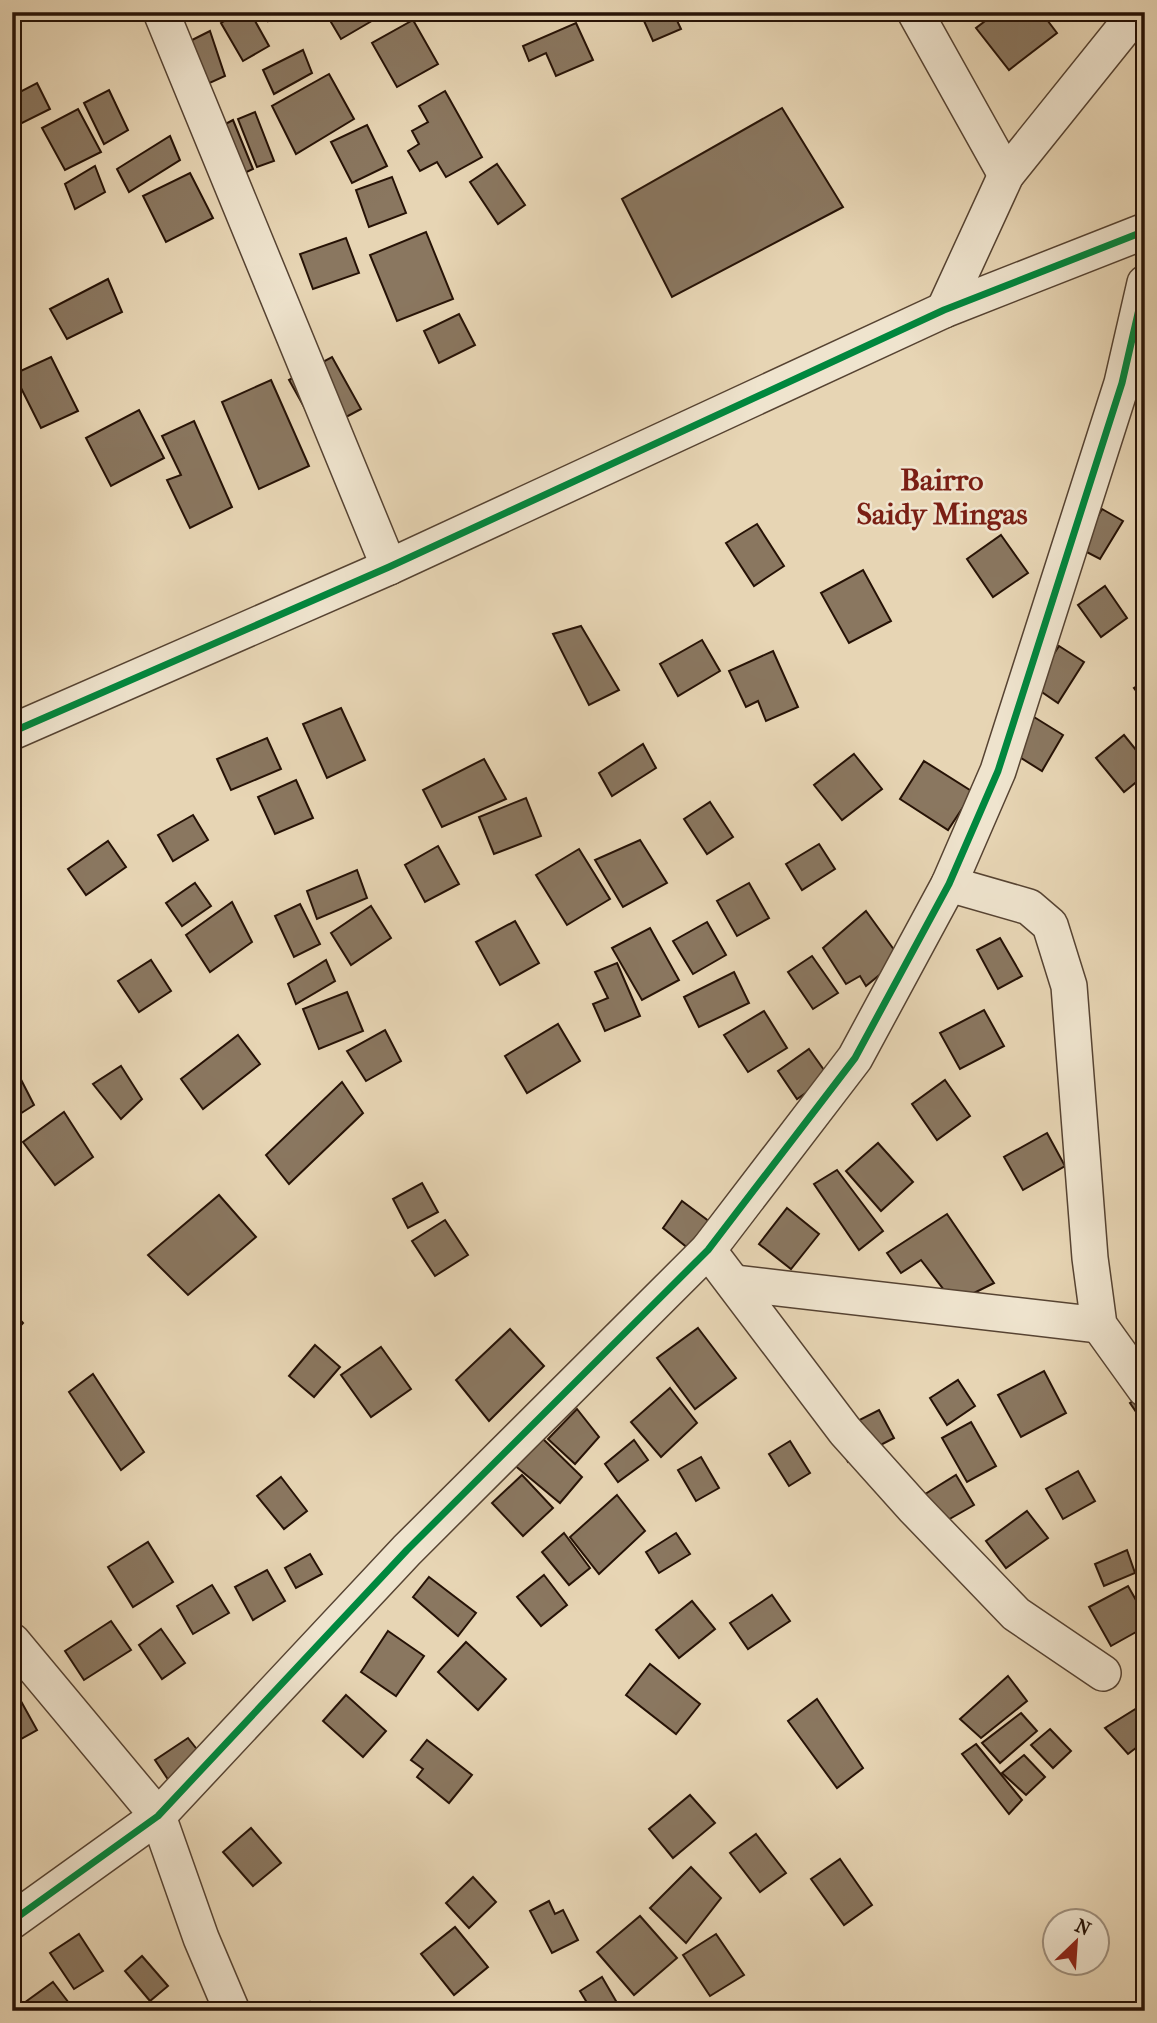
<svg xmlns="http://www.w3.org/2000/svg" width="1157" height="2023" font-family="'IM FELL French Canon',serif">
	<rect width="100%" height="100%" fill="#e7d5b4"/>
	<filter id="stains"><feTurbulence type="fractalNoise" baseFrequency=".00286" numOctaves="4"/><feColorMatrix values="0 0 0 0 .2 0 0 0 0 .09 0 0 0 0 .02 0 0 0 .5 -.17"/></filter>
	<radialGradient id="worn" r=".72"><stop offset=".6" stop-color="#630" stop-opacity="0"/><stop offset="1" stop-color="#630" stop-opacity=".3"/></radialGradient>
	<!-- building -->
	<g fill="#8a7760" stroke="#261206" stroke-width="2">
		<polygon points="240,12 250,12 269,46 243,61 221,23"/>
		<polygon points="262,12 281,12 268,21"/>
		<polygon points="325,12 380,12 382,15 341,39"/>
		<polygon points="640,12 673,12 681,29 653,41"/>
		<polygon points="997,12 1041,12 1057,33 1009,70 976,28"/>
		<polygon points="413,20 438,64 397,87 372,43"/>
		<polygon points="576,23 593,60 556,76 546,53 529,61 523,46"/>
		<polygon points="210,31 225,76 203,86 186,43"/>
		<polygon points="303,50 312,73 274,94 263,70"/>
		<polygon points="329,74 354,119 296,154 272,106"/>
		<polygon points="37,83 50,109 12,128 12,96"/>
		<polygon points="109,90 128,130 104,144 84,103"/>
		<polygon points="445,91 482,157 446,177 437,162 420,171 408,151 419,144 412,131 428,122 419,106"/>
		<polygon points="782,108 843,207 672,297 622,199"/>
		<polygon points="78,109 101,152 65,170 42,128"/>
		<polygon points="255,112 274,161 257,167 238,119"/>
		<polygon points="233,120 253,169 234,178 216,129"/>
		<polygon points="367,125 387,166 352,183 331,142"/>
		<polygon points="170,136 180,160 129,192 117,169"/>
		<polygon points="497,164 525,205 498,224 470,182"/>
		<polygon points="95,166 105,192 75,209 65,184"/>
		<polygon points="190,173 213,218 166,242 143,196"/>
		<polygon points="392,177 406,213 369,227 356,190"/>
		<polygon points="426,232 453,299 397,321 370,255"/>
		<polygon points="346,238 359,273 313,289 300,254"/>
		<polygon points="108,279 122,312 67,339 50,309"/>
		<polygon points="459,314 475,345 439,363 424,331"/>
		<polygon points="51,357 78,411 41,428 14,374"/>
		<polygon points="332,357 361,409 318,432 289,380"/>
		<polygon points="271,380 309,466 259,489 222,402"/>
		<polygon points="12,402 20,419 12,423"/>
		<polygon points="139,410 164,458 111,486 86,438"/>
		<polygon points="194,421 232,507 190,528 167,480 181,475 162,436"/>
		<polygon points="1102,509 1123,521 1100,559 1079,548"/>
		<polygon points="757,524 784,566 754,586 726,543"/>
		<polygon points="1001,535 1028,573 993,597 967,559"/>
		<polygon points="863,570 891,621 849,643 821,593"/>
		<polygon points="1105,586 1127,618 1101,637 1078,605"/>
		<polygon points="581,626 619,690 589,705 553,634"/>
		<polygon points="702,640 720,671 678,696 660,664"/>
		<polygon points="1059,646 1084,662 1058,703 1033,686"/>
		<polygon points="773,651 798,707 766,721 758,701 746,707 729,671"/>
		<polygon points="1145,681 1145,703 1134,688"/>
		<polygon points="341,708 365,760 327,778 303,724"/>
		<polygon points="1034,717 1063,735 1042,771 1013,753"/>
		<polygon points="1124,735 1145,761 1145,775 1124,792 1096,758"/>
		<polygon points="267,738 281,769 231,790 217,759"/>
		<polygon points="643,744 656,768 612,796 599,773"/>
		<polygon points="854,754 882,789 842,820 814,785"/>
		<polygon points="484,759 506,799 442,827 423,790"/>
		<polygon points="924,761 973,792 948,830 900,799"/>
		<polygon points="296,780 313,818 275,834 258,797"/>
		<polygon points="526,798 541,836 494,854 479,817"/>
		<polygon points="710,802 733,837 707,854 684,819"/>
		<polygon points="193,815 208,840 173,861 158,835"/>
		<polygon points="640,840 667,883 623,907 595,860"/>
		<polygon points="108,841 126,867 86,895 68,869"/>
		<polygon points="819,844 835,869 802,890 786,864"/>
		<polygon points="438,846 459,884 425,902 405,865"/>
		<polygon points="579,849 610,899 567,925 536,875"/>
		<polygon points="357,870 367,898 317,919 307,891"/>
		<polygon points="195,883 211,906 182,926 166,903"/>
		<polygon points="749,883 769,918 737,936 717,901"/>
		<polygon points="232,902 252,942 210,972 186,935"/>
		<polygon points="300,904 320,944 294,957 275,916"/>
		<polygon points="371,906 391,938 351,965 331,933"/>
		<polygon points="866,911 900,958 866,986 860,976 846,984 823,948"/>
		<polygon points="515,921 539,963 500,985 476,942"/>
		<polygon points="707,922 726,955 693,974 673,941"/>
		<polygon points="650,928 679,980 642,1000 612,948"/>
		<polygon points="1000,938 1022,976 998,989 977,950"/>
		<polygon points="812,956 838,993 813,1009 788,972"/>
		<polygon points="151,960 171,991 139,1012 118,981"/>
		<polygon points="326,960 335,981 296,1004 288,984"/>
		<polygon points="617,963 640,1016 605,1031 593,1004 608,998 595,972"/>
		<polygon points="734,972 749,1003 699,1027 684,997"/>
		<polygon points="347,992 363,1031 319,1049 303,1009"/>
		<polygon points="984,1010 1004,1046 960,1069 940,1033"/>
		<polygon points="764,1011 787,1048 748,1072 724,1035"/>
		<polygon points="558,1024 580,1061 527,1093 505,1056"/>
		<polygon points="385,1030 401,1061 366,1081 347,1051"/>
		<polygon points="238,1035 260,1064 203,1109 181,1079"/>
		<polygon points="809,1049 829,1077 797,1099 778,1071"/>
		<polygon points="12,1062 34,1105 12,1119"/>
		<polygon points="121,1066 142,1099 121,1119 93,1084"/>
		<polygon points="945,1080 970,1116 937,1140 912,1104"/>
		<polygon points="342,1082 363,1113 289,1184 266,1155"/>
		<polygon points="64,1112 93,1157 55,1185 23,1142"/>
		<polygon points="1047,1133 1065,1166 1023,1190 1004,1157"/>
		<polygon points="878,1143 913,1182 881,1211 846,1171"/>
		<polygon points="837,1170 883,1231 859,1250 814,1184"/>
		<polygon points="422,1183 438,1212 408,1228 393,1199"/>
		<polygon points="219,1195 256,1237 188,1295 148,1255"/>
		<polygon points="682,1201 714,1225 694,1253 663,1228"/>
		<polygon points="787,1208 819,1234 791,1269 759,1244"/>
		<polygon points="947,1214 994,1283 954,1303 921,1260 901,1273 887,1253"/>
		<polygon points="445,1220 468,1255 435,1276 412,1241"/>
		<polygon points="12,1311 23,1323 12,1335"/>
		<polygon points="698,1328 736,1378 695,1409 657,1358"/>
		<polygon points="510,1329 544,1366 489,1421 456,1380"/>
		<polygon points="315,1345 340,1367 314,1397 289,1376"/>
		<polygon points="381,1347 411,1389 371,1417 341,1375"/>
		<polygon points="1044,1371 1066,1413 1021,1437 998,1395"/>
		<polygon points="93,1374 144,1452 121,1470 69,1392"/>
		<polygon points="958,1380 975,1406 947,1425 930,1398"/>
		<polygon points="670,1388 697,1423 661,1457 631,1422"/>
		<polygon points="1145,1393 1145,1425 1130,1403"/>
		<polygon points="577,1409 599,1437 575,1464 548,1439"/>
		<polygon points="879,1410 894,1438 848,1462 832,1434"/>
		<polygon points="971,1422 996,1466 967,1482 942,1438"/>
		<polygon points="540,1436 582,1477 560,1503 513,1464"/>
		<polygon points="634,1440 648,1460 618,1482 605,1464"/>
		<polygon points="790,1441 810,1473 789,1486 769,1454"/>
		<polygon points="701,1457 719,1488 696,1501 678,1470"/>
		<polygon points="1078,1471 1095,1501 1063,1519 1046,1489"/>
		<polygon points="522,1475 553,1508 523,1536 492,1503"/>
		<polygon points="956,1475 974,1505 939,1525 922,1496"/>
		<polygon points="281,1477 307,1511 284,1529 257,1496"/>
		<polygon points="617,1495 645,1531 599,1574 570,1537"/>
		<polygon points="1027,1511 1048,1538 1006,1568 986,1541"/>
		<polygon points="564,1533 590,1568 569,1585 542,1552"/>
		<polygon points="676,1533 690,1554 659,1573 646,1552"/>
		<polygon points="148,1542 173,1582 133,1607 108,1567"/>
		<polygon points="1127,1550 1135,1573 1104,1586 1095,1564"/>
		<polygon points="310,1554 322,1574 296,1588 285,1568"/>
		<polygon points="267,1570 285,1601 253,1620 235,1587"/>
		<polygon points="544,1575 567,1605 541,1626 517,1597"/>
		<polygon points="429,1577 476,1613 458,1636 413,1597"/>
		<polygon points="212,1585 229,1613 193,1634 177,1606"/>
		<polygon points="1128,1586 1145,1616 1145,1627 1111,1646 1089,1607"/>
		<polygon points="772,1595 790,1621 748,1649 730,1623"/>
		<polygon points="692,1601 715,1629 679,1658 656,1630"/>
		<polygon points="111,1621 131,1650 84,1680 65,1651"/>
		<polygon points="161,1629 185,1663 162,1679 139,1645"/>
		<polygon points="388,1631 424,1656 396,1696 361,1672"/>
		<polygon points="466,1642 506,1679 478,1710 438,1672"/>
		<polygon points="650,1664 700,1704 676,1734 626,1695"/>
		<polygon points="1008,1676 1027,1701 981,1738 960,1719"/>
		<polygon points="12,1685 37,1730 12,1744"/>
		<polygon points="346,1695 386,1731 363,1757 323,1721"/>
		<polygon points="817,1699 863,1768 837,1788 788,1721"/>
		<polygon points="1145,1703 1145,1741 1128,1754 1105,1728"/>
		<polygon points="1021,1713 1037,1731 1000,1763 982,1743"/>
		<polygon points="1050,1729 1071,1751 1053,1768 1031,1745"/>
		<polygon points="188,1738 218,1776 183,1802 155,1760"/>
		<polygon points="427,1740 472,1775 449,1803 417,1777 423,1769 411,1760"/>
		<polygon points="976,1744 1022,1800 1009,1814 962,1754"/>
		<polygon points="1024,1755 1045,1777 1026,1795 1002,1773"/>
		<polygon points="690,1795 715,1823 673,1858 649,1829"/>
		<polygon points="251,1828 281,1863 253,1886 223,1852"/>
		<polygon points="756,1834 786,1873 760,1892 730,1853"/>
		<polygon points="840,1859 872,1905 844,1925 811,1879"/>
		<polygon points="691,1867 721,1898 686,1943 650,1908"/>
		<polygon points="473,1877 496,1902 469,1928 446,1903"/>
		<polygon points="549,1901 555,1914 563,1910 578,1940 552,1953 530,1911"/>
		<polygon points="640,1916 677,1958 634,1995 597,1952"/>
		<polygon points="455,1927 488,1967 454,1995 421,1954"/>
		<polygon points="79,1934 103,1971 74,1989 50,1953"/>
		<polygon points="716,1934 744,1975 710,1996 683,1955"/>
		<polygon points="142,1956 168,1986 150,2001 125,1971"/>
		<polygon points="602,1977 620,2008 615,2011 592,2011 580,1991"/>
		<polygon points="53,1982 75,2011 20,2011 17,2008"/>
		<polygon points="310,2002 318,2011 302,2011"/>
		<polygon points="113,2003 119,2011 103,2011"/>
	</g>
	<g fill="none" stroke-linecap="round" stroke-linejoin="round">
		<!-- minor casing -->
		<g stroke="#564332" stroke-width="38">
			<g id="minor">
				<polyline points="161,12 389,567"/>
				<polyline points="915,12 1006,175"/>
				<polyline points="944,310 1006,175 1137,12"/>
				<polyline points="12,732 389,567 944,310 1145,231"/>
				<polyline points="949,884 1029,907 1050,925 1069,986 1090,1258 1099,1325 1145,1389"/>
				<polyline points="708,1250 845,1431 914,1508 1016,1614 1103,1673"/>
				<polyline points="734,1283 1099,1325"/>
				<polyline points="12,1641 158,1816 201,1938 232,2011"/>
				<polyline points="12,1921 158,1816 407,1550 708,1250 855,1058 949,884 998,771 1122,383 1145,283"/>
			</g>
		</g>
		<!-- minor -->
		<use href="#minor" stroke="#efe4ce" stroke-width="35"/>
		<!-- cycleway casing -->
		<g stroke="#efe4ce" stroke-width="11">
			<g id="cycleway">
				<polyline points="12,732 389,567 944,310 1145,231"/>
				<polyline points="12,1921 158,1816 407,1550 708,1250 855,1058 949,884 998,771 1122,383 1145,283"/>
			</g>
		</g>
		<!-- cycleway -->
		<use href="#cycleway" stroke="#00873e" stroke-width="7"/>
	</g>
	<g text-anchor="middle" stroke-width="5" stroke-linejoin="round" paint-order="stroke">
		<!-- district labels -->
		<g font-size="30" font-weight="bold" fill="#7a1f14" stroke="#efe4ce">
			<text x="942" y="490">Bairro<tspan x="942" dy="34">Saidy Mingas</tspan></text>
		</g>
	</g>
	<!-- margin -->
	<rect width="1157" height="2023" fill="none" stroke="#e7d5b4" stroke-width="42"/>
	<rect x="14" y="14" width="1129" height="1995" fill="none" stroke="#261206" stroke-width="3.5"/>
	<rect x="21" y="21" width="1115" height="1981" fill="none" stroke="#261206" stroke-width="2"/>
	<!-- north arrow -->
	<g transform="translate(1076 1942) rotate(25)"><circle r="33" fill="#efe4ce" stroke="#9f907e" stroke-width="2"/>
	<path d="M0-5L12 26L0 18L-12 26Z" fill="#8f2418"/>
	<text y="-10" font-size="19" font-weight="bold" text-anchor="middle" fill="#261206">N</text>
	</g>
	<rect width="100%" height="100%" filter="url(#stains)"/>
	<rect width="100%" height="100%" fill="url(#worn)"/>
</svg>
